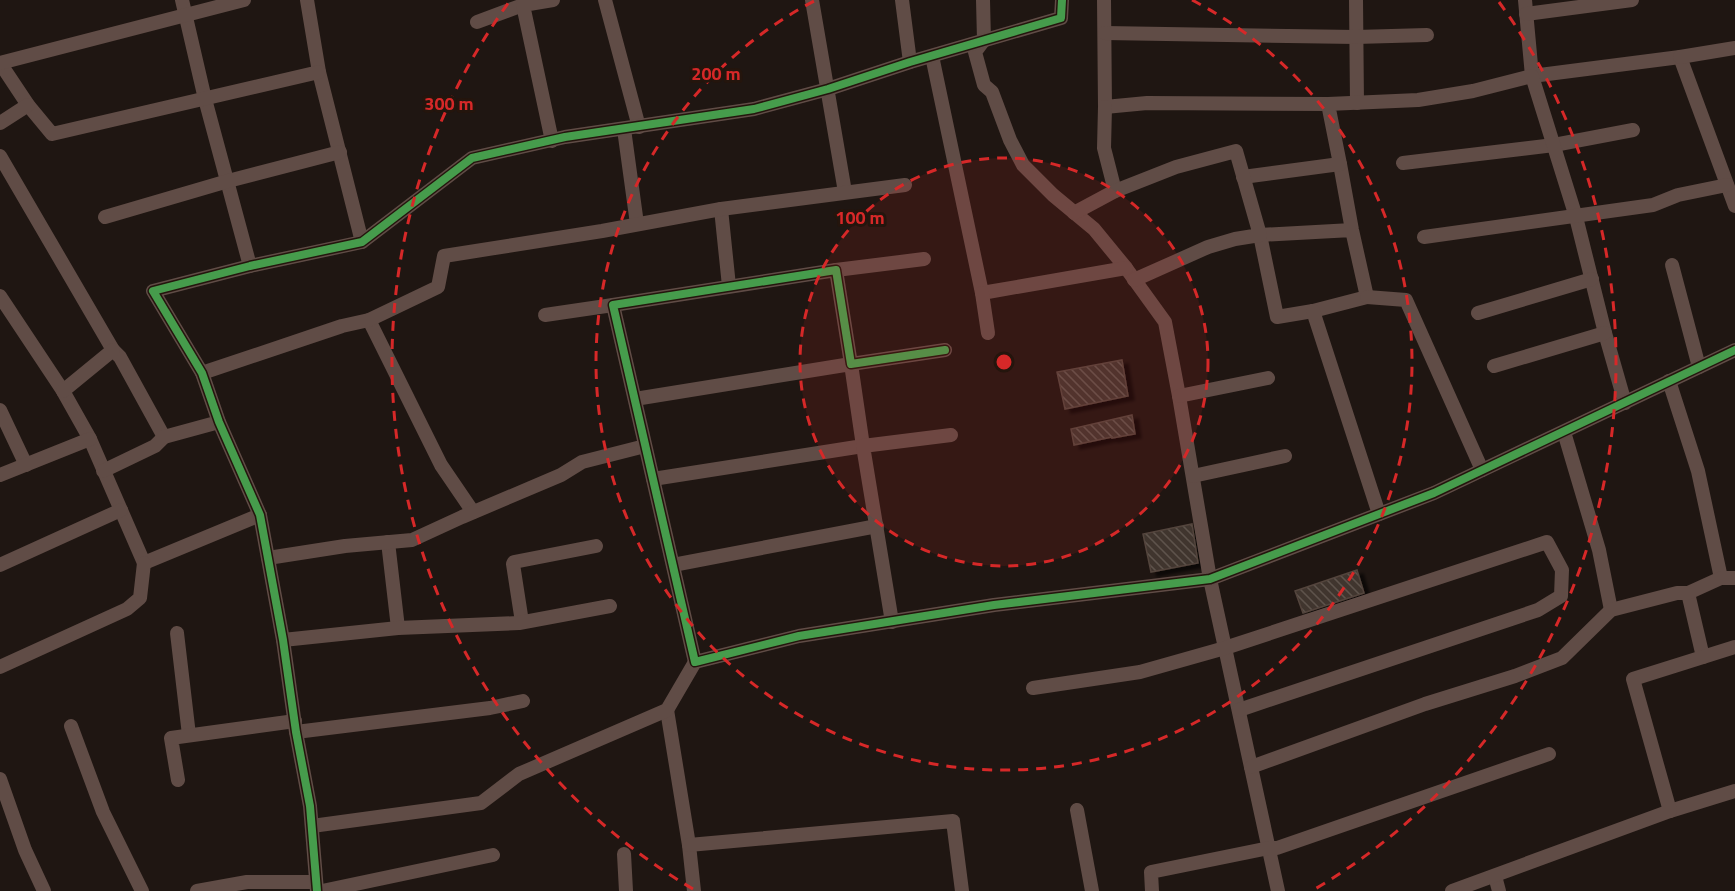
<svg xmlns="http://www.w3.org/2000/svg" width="1735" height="891" font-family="'Titillium Web',sans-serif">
	<defs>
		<pattern id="building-back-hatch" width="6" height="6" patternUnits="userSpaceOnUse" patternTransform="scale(1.5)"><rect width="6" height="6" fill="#41362f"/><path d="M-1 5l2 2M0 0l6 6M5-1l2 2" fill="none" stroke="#5e534c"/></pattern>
		<filter id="shadow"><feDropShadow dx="6" dy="4" stdDeviation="1.5" flood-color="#0009"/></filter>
	</defs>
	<rect width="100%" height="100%" fill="#1f1612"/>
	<!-- building -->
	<g fill="url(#building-back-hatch)" stroke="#53443c" stroke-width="1.5" filter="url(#shadow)">
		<polygon points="1122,360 1128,396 1065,409 1057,372"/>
		<polygon points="1132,415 1135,434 1112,438 1112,437 1074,445 1071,429"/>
		<polygon points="1192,524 1198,563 1151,572 1143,534"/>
		<polygon points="1357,570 1364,593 1303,613 1295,591"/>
	</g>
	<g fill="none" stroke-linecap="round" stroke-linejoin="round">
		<!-- minor -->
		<g stroke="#604c46" stroke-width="14">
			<polyline points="182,0 205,99 250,266"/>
			<polyline points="307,0 319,72 362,242"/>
			<polyline points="605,0 639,127"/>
			<polyline points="812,0 845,192"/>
			<polyline points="902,0 910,62"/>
			<polyline points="983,0 984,40 975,52 984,85 992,92 1010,140 1023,165 1053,195 1094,229 1126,268 1165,322 1179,396 1210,579 1278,891"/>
			<polyline points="1104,0 1105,107 1147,103 1328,104"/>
			<polyline points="1356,0 1357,103"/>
			<polyline points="1525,0 1532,76 1680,57 1735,206"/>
			<polyline points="1526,14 1632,0"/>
			<polyline points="477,22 523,5"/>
			<polyline points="1105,33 1356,37 1427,35"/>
			<polyline points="932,56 982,293 1126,268"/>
			<polyline points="1680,57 1735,48"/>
			<polyline points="0,63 28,105 52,134 319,72"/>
			<polyline points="0,63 244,0"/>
			<polyline points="1105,107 1104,148 1115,191"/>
			<polyline points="0,123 28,105"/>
			<polyline points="624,129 637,224"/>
			<polyline points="552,141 523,5 553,0"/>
			<polyline points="0,156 113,350 120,357 164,437"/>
			<polyline points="1403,163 1554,145 1633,130"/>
			<polyline points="1340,164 1352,230 1367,297 1313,311 1277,317 1260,235 1352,230"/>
			<polyline points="1243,177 1340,164 1328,104 1418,100 1473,91 1532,76 1576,217 1605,333 1625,403"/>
			<polyline points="721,209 729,286"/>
			<polyline points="1074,213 1115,191 1176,167 1236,151 1260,235 1235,239 1208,247 1134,280"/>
			<polyline points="105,217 228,181 340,152"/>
			<polyline points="1424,237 1653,205 1678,195 1727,185"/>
			<polyline points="1672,265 1699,367"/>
			<polyline points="836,270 924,259"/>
			<polyline points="982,293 988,333"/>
			<polyline points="0,296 63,391 90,439 144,563 260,515"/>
			<polyline points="1367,297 1406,300 1482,470"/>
			<polyline points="1313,311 1379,514"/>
			<polyline points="1478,313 1592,279"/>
			<polyline points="545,315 613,305"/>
			<polyline points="369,320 441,465 473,512"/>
			<polyline points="945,350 851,364 836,270 613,305 695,662 799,636 994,605 1210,579 1434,493 1735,350"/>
			<polyline points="1494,366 1605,333"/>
			<polyline points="202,373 342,326 369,320 438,287 444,256 602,231 721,209 905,185"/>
			<polyline points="1669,381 1698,471 1721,578"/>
			<polyline points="63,391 113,350"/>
			<polyline points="1179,396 1268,378"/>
			<polyline points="635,399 851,364 863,446 653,479"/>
			<polyline points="0,410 26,465"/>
			<polyline points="1564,432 1599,550 1611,610"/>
			<polyline points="103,471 155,446 164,437 219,422"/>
			<polyline points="0,475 90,439"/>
			<polyline points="1193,476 1285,456"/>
			<polyline points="388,542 398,628"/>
			<polyline points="268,558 345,546 412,540 462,517 561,475 582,462 645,446"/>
			<polyline points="0,565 121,510"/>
			<polyline points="673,565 877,526"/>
			<polyline points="1688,593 1703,657"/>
			<polyline points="522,622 513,564 514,562 596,546"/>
			<polyline points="892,622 863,446 951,435"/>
			<polyline points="177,633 189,735"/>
			<polyline points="283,640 398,628 519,623 610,606"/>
			<polyline points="0,667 127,609 140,598 144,563"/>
			<polyline points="1033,688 1140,672 1225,648 1547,542 1562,570 1561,596 1538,610 1239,710"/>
			<polyline points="667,710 689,845 694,891"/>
			<polyline points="71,726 103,812 142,891"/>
			<polyline points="296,732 490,708 523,701"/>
			<polyline points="1251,767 1425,704 1515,676 1562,658 1611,610 1677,593 1688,593 1721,578 1735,578"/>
			<polyline points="0,779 25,850 44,891"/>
			<polyline points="178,780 171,738 295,721"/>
			<polyline points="1077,810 1092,891"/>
			<polyline points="1670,811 1735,791"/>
			<polyline points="312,826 481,803 519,774 667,710 695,662"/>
			<polyline points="689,845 953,821 962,891"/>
			<polyline points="624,854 626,891"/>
			<polyline points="1495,876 1499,891"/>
			<polyline points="197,891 247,882 316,882"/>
			<polyline points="317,891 310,806 296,732 283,640 260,515 219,422 202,373 153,291 250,266 362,242 472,158 565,137 754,109 828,89 910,62 1061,18 1062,0"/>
			<polyline points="322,891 493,855"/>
			<polyline points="1152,891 1151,872 1269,848 1277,848 1549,754"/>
			<polyline points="1452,891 1670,811 1633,679 1735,647"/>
		</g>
		<!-- cycleway casing -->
		<g stroke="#24150d" stroke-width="11">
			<g id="cycleway">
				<polyline points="945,350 851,364 836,270 613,305 695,662 799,636 994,605 1210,579 1434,493 1735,350"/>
				<polyline points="317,891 310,806 296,732 283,640 260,515 219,422 202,373 153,291 250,266 362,242 472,158 565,137 754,109 828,89 910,62 1061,18 1062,0"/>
			</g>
		</g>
		<!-- cycleway -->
		<use href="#cycleway" stroke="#469c4c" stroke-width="8"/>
	</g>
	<!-- distance rings -->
	<circle cx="1004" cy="362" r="204" fill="#d62828" fill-opacity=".12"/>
	<g fill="none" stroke="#d62828" stroke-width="3" stroke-dasharray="10 8">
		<circle cx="1004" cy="362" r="204"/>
		<path d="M1192 0A408 408 0 1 1 816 0"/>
		<path d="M693 889A612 612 0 0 1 509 2M1499 2A612 612 0 0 1 1315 889"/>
	</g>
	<circle cx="1004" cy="362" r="9" fill="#d62828" stroke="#24150d" stroke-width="3"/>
	<g font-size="18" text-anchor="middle" font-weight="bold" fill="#d62828" stroke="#24150d" stroke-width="6" stroke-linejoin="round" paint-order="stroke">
		<text x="716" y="80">200 m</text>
		<text x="449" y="110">300 m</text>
		<text x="860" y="224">100 m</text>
	</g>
</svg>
